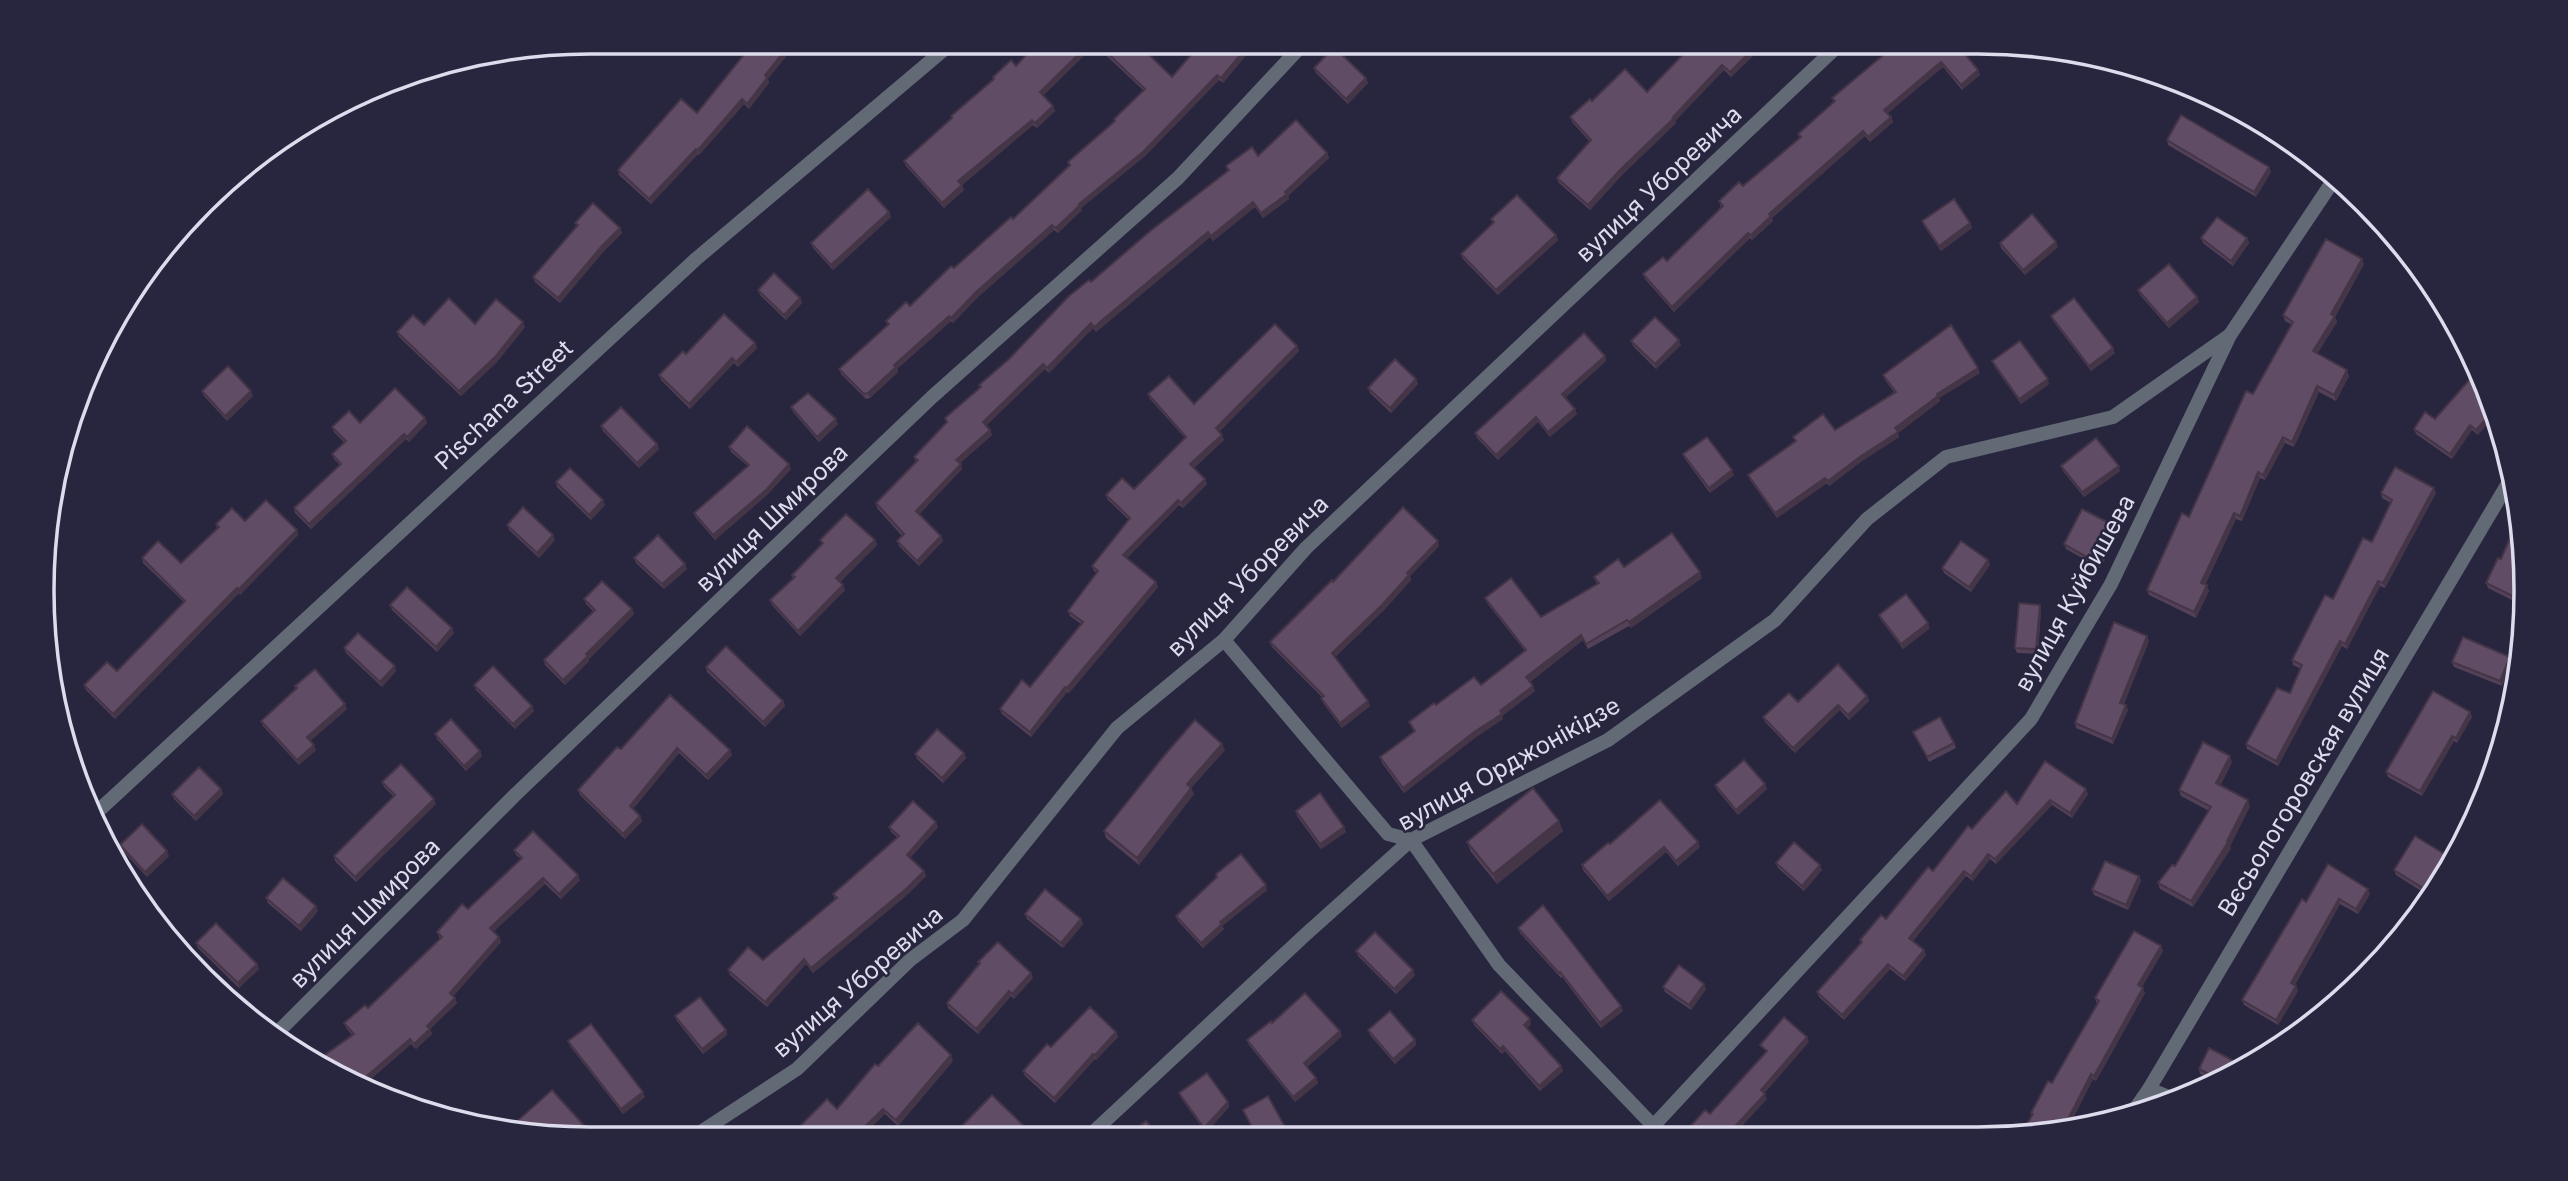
<svg xmlns="http://www.w3.org/2000/svg" width="2568" height="1181" font-family="Inter,sans-serif">
	<rect width="100%" height="100%" fill="#28253f"/>
	<g fill="none" stroke-linecap="round" stroke-linejoin="round">
		<!-- minor -->
		<g stroke="#626a76" stroke-width="14">
			<polyline points="1224,640 1388,834 1411,840 1499,965 1663,1136"/>
			<polyline points="96,813 696,259 953,42"/>
			<polyline points="277,1033 516,794 932,397 1178,178 1305,42"/>
			<polyline points="2149,1089 2513,475"/>
			<polyline points="1644,1136 2031,719 2111,584 2230,335 2335,178"/>
			<polyline points="1088,1137 1305,935 1411,840 1608,740 1775,620 1867,519 1946,457 2113,417 2230,335"/>
			<polyline points="690,1139 797,1069 910,960 963,920 1117,728 1224,640 1306,548 1842,42"/>
		</g>
		<!-- tertiary -->
		<polyline stroke="#626a76" stroke-width="14" points="2133,1112 2149,1089 2176,1100"/>
	</g>
	<!-- wall -->
	<g fill="#534158">
		<polygon points="1038,42 1136,42 1172,77 1257,42 1223,83 1219,80 1145,156 1081,208 1082,210 1058,233 1054,230 978,297 953,323 951,321 897,369 898,372 870,398 866,399 841,374 839,369 888,325 886,321 910,306 1013,219 1069,166 1068,162 1115,122 1114,119 1144,91 1095,45 1043,95 1053,106 1055,111 1037,128 1033,125 962,185 964,190 944,208 906,166 904,161 952,119 951,116 994,80 993,77 1016,66"/>
		<polygon points="1968,42 1961,48 1978,70 1980,75 1962,90 1943,67 1887,113 1891,117 1893,122 1870,142 1865,136 1772,218 1773,221 1752,240 1750,238 1674,312 1645,279 1643,274 1667,261 1721,207 1719,201 1743,186 1800,138 1798,134 1834,102 1832,98"/>
		<polygon points="1754,55 1731,77 1724,70 1675,121 1676,123 1622,175 1590,210 1559,183 1557,178 1590,142 1572,122 1570,117 1592,101 1647,92"/>
		<polygon points="1314,68 1366,78 1368,83 1348,104 1316,73"/>
		<polygon points="414,71 419,75 403,91 393,81"/>
		<polygon points="768,79 769,83 749,109 744,104 699,155 698,154 651,204 619,175 618,170 697,113"/>
		<polygon points="2167,140 2269,167 2271,172 2256,197 2168,145"/>
		<polygon points="1327,153 1329,158 1288,196 1289,199 1263,218 1255,207 1213,241 1210,237 1096,332 1093,328 1049,373 1045,369 986,425 990,430 992,435 960,463 962,469 919,514 941,536 943,541 919,566 899,546 897,541 902,536 877,508 876,503 916,462 914,457 946,423 945,418 980,388 979,385 1009,359 1091,282 1227,171 1226,166 1258,156"/>
		<polygon points="2365,202 2390,232 2355,210 2353,205"/>
		<polygon points="889,212 891,217 833,270 813,248 811,243"/>
		<polygon points="1491,219 1556,235 1558,240 1498,295 1463,259 1461,254 1493,223"/>
		<polygon points="1922,221 1970,223 1972,228 1941,251 1924,226"/>
		<polygon points="575,223 620,228 622,233 603,252 560,303 535,282 533,277 577,227"/>
		<polygon points="2201,238 2247,238 2249,243 2233,266 2203,243"/>
		<polygon points="2000,243 2058,247 2025,275 2001,248"/>
		<polygon points="2364,264 2335,317 2337,322 2317,354 2349,376 2336,401 2319,392 2294,447 2285,443 2265,480 2260,478 2242,521 2236,519 2205,585 2209,591 2196,618 2149,595 2147,590 2189,517 2253,394 2292,325 2285,321 2283,315"/>
		<polygon points="758,290 800,298 802,303 786,320 760,295"/>
		<polygon points="2138,290 2197,297 2199,302 2169,328 2140,295"/>
		<polygon points="2051,316 2115,353 2091,371 2053,321"/>
		<polygon points="475,324 525,327 497,362 461,396 399,337 397,332 424,325"/>
		<polygon points="1631,341 1681,345 1656,369 1633,346"/>
		<polygon points="755,343 757,348 738,367 734,363 690,409 661,380 659,375 686,354"/>
		<polygon points="1297,346 1299,351 1219,432 1224,440 1194,468 1207,484 1183,508 1179,505 1127,558 1156,582 1158,587 1069,693 1067,692 1031,737 1002,714 1000,709 1030,687 1081,624 1070,616 1068,611 1097,573 1094,571 1092,566 1129,520 1108,500 1106,495 1134,489 1185,438 1150,399 1148,394 1194,404"/>
		<polygon points="1605,356 1606,361 1565,398 1577,414 1550,437 1538,422 1498,460 1477,438 1475,433"/>
		<polygon points="1992,361 2049,384 2021,404 1994,366"/>
		<polygon points="2478,370 2478,435 2472,430 2452,459 2416,434 2414,429 2435,419"/>
		<polygon points="1980,373 1939,398 1940,401 1898,433 1899,437 1862,461 1829,486 1827,483 1777,518 1750,480 1748,475 1795,441 1793,437 1835,430 1894,392 1885,380 1883,375"/>
		<polygon points="1416,379 1418,384 1391,413 1370,393 1368,388"/>
		<polygon points="202,391 253,396 227,421 204,396"/>
		<polygon points="791,407 838,424 819,442 793,412"/>
		<polygon points="360,423 427,423 409,442 406,439 311,529 295,513 294,508 340,465 334,459 332,454 344,442 334,432 332,427"/>
		<polygon points="601,426 657,444 659,449 639,468 603,431"/>
		<polygon points="729,447 791,469 767,495 715,540 696,518 694,513 748,466 731,452"/>
		<polygon points="1683,454 1734,475 1710,493 1685,459"/>
		<polygon points="2061,466 2120,471 2084,497 2063,471"/>
		<polygon points="556,482 605,505 591,520 557,487"/>
		<polygon points="2381,493 2436,493 2385,588 2380,586 2347,649 2342,646 2278,766 2247,749 2246,744 2290,693 2301,669 2293,665 2292,660 2372,542 2391,503 2382,498"/>
		<polygon points="245,521 297,530 298,535 240,595 239,593 115,719 86,690 84,685 117,671 184,602 143,563 142,558 181,563 217,529 216,524"/>
		<polygon points="507,525 555,540 539,558 509,530"/>
		<polygon points="2117,527 2119,532 2100,568 2066,549 2064,544"/>
		<polygon points="820,540 875,540 877,545 840,582 845,590 800,636 772,605 770,600 793,579 792,575 822,544"/>
		<polygon points="1439,546 1410,576 1411,580 1384,610 1335,657 1370,706 1342,728 1323,703 1321,698 1322,697 1272,647 1270,642 1333,582"/>
		<polygon points="634,558 685,564 687,569 664,589 636,563"/>
		<polygon points="1988,560 1990,565 1971,592 1944,573 1942,568"/>
		<polygon points="1624,567 1702,578 1631,628 1629,626 1588,649 1583,640 1530,682 1535,691 1502,716 1503,719 1476,737 1404,793 1382,763 1380,757 1414,732 1409,722 1436,705 1481,685 1525,651 1487,603 1485,598 1541,617 1597,584 1594,577"/>
		<polygon points="2486,583 2526,590 2524,606 2488,588"/>
		<polygon points="584,599 632,609 634,614 589,659 589,661 565,685 545,665 544,660 594,612 586,604"/>
		<polygon points="390,605 454,633 437,652 392,610"/>
		<polygon points="2041,610 2038,654 2017,653 2015,648"/>
		<polygon points="1879,615 1930,628 1903,649 1881,620"/>
		<polygon points="2149,641 2124,704 2128,710 2113,744 2076,728 2075,723"/>
		<polygon points="344,648 396,671 382,687 346,653"/>
		<polygon points="2452,662 2512,662 2502,686 2454,667"/>
		<polygon points="706,667 783,701 785,706 765,727 707,672"/>
		<polygon points="474,685 532,706 534,711 515,729 476,690"/>
		<polygon points="295,686 347,709 310,741 316,750 299,765 263,726 261,721 296,688"/>
		<polygon points="670,695 730,750 732,755 708,780 679,753 633,809 640,816 642,821 625,839 580,795 578,790 621,749"/>
		<polygon points="1867,696 1869,701 1849,720 1840,710 1795,753 1765,722 1763,717"/>
		<polygon points="2470,712 2472,717 2457,743 2454,741 2422,796 2388,777 2386,772"/>
		<polygon points="1913,732 1954,743 1956,748 1929,762"/>
		<polygon points="435,734 480,751 482,756 466,771 437,739"/>
		<polygon points="1225,750 1191,788 1194,794 1139,865 1106,838 1104,831"/>
		<polygon points="964,753 966,758 943,783 917,759 915,754"/>
		<polygon points="2232,762 2220,786 2250,806 2230,846 2231,848 2193,907 2160,889 2158,883 2175,866 2209,811 2181,796 2179,790"/>
		<polygon points="382,782 436,804 356,882 335,861 334,856 393,796 384,787"/>
		<polygon points="1715,785 1767,789 1738,815 1717,790"/>
		<polygon points="221,789 223,794 196,821 174,799 172,794"/>
		<polygon points="2088,794 2072,818 2052,805 1996,864 1990,859 1973,881 1966,876 1913,941 1924,950 1926,955 1905,981 1890,969 1844,1020 1819,997 1817,992 1861,944 1860,940 1886,919 1972,829 2017,804"/>
		<polygon points="1296,811 1344,827 1346,832 1321,849 1297,816"/>
		<polygon points="889,827 938,827 910,858 924,871 926,876 908,894 813,973 806,964 767,1007 730,975 728,970 763,960 835,900 833,894 897,837 891,832"/>
		<polygon points="1563,831 1497,884 1471,852 1467,842"/>
		<polygon points="1610,844 1700,847 1678,866 1666,852 1609,901 1583,870 1582,865"/>
		<polygon points="120,845 169,856 147,877 122,850"/>
		<polygon points="514,850 580,880 561,899 545,884 493,932 499,937 501,942 453,996 457,1003 430,1029 432,1034 416,1049 411,1044 363,1086 352,1035 346,1028 344,1023 368,1008 440,939 437,932 468,909 521,859 516,855"/>
		<polygon points="2451,858 2429,896 2396,875 2394,870"/>
		<polygon points="1776,863 1822,870 1804,891 1778,868"/>
		<polygon points="1216,874 1267,890 1222,926 1224,929 1203,948 1178,921 1176,916 1217,878"/>
		<polygon points="2139,876 2141,881 2128,910 2094,895 2092,890"/>
		<polygon points="2370,894 2358,914 2340,904 2295,985 2298,991 2278,1025 2244,1005 2242,1000 2306,902"/>
		<polygon points="266,898 318,911 301,931 268,903"/>
		<polygon points="1025,914 1081,919 1083,924 1063,948 1027,919"/>
		<polygon points="1518,928 1623,1011 1601,1028 1562,977 1561,978 1520,933"/>
		<polygon points="196,943 257,964 259,969 239,988 198,948"/>
		<polygon points="2161,946 2163,951 2142,987 2145,993 2096,1081 2093,1079 2067,1130 2049,1134 2032,1116 2031,1113 2052,1083 2097,1004 2095,998"/>
		<polygon points="1356,951 1415,975 1396,994 1358,956"/>
		<polygon points="978,962 1033,978 1014,999 1011,996 978,1034 948,1008 947,1003 979,964"/>
		<polygon points="1663,987 1706,989 1691,1010 1665,992"/>
		<polygon points="675,1016 726,1030 727,1035 703,1054 677,1021"/>
		<polygon points="1472,1020 1531,1024 1527,1028 1561,1066 1563,1071 1540,1091 1505,1051 1502,1054 1474,1025"/>
		<polygon points="1272,1023 1340,1031 1342,1036 1307,1067 1316,1078 1318,1083 1295,1102 1249,1045 1247,1040"/>
		<polygon points="1368,1030 1415,1040 1416,1045 1395,1064 1370,1035"/>
		<polygon points="1116,1032 1118,1037 1096,1060 1095,1059 1055,1103 1025,1076 1023,1071 1051,1047"/>
		<polygon points="568,1041 645,1097 623,1114 570,1046"/>
		<polygon points="953,1061 898,1126 885,1114 837,1109 878,1066"/>
		<polygon points="2243,1065 2216,1081 2200,1074 2199,1069"/>
		<polygon points="1179,1093 1228,1102 1229,1107 1206,1133 1181,1098"/>
	</g>
	<!-- shaded-wall -->
	<g fill="#443547">
		<polygon points="792,42 798,42 768,79 769,83 749,109 747,104 765,75"/>
		<polygon points="1091,42 1094,42 1095,45 1042,97 1040,92"/>
		<polygon points="1251,42 1257,42 1223,83 1221,78"/>
		<polygon points="1960,42 1968,42 1959,49 1957,44"/>
		<polygon points="1752,50 1754,55 1731,77 1730,72"/>
		<polygon points="1941,62 1943,67 1886,115 1884,110"/>
		<polygon points="1722,65 1724,70 1675,121 1676,123 1622,175 1590,210 1588,205 1620,170"/>
		<polygon points="1978,70 1980,75 1962,90 1961,85"/>
		<polygon points="416,71 418,71 419,75 403,91 401,85"/>
		<polygon points="1217,75 1219,80 1145,156 1081,208 1082,210 1058,233 1056,228 1079,204"/>
		<polygon points="1366,78 1368,83 1348,104 1346,99"/>
		<polygon points="742,99 744,104 699,155 698,150"/>
		<polygon points="1053,106 1055,111 1037,128 1035,123"/>
		<polygon points="1891,117 1893,122 1870,142 1868,137"/>
		<polygon points="1032,120 1033,125 960,186 958,181"/>
		<polygon points="1863,131 1865,136 1772,218 1773,221 1752,240 1751,235 1769,214"/>
		<polygon points="696,149 698,154 651,204 649,199"/>
		<polygon points="1327,153 1329,158 1288,196 1289,199 1263,218 1261,213"/>
		<polygon points="2269,167 2271,172 2256,197 2254,192"/>
		<polygon points="962,185 964,190 944,208 942,203"/>
		<polygon points="1253,202 1255,207 1213,241 1211,236"/>
		<polygon points="889,212 891,217 833,270 831,265"/>
		<polygon points="1970,223 1972,228 1941,251 1939,246"/>
		<polygon points="1052,225 1054,230 978,297 953,323 951,318 976,292"/>
		<polygon points="620,228 622,233 603,252 560,303 558,298 601,247"/>
		<polygon points="1208,232 1210,237 1096,332 1094,327"/>
		<polygon points="1748,233 1750,238 1674,312 1672,307"/>
		<polygon points="1556,235 1558,240 1498,295 1496,290"/>
		<polygon points="2247,238 2249,243 2233,266 2231,261"/>
		<polygon points="2056,242 2058,247 2025,275 2023,270"/>
		<polygon points="2362,259 2364,264 2335,317 2337,322 2315,357 2313,351 2331,314"/>
		<polygon points="2197,297 2199,302 2169,328 2167,323"/>
		<polygon points="800,298 802,303 786,320 784,315"/>
		<polygon points="949,316 951,321 897,369 898,372 870,398 868,393 894,365"/>
		<polygon points="523,322 525,327 497,362 461,396 459,391"/>
		<polygon points="1091,323 1093,328 1049,373 1047,368"/>
		<polygon points="1679,340 1681,345 1656,369 1655,364"/>
		<polygon points="755,343 757,348 738,367 736,362"/>
		<polygon points="1297,346 1299,351 1218,433 1216,428"/>
		<polygon points="2113,348 2115,353 2091,371 2089,366"/>
		<polygon points="1605,356 1606,361 1564,399 1562,394"/>
		<polygon points="732,358 734,363 690,409 689,404"/>
		<polygon points="1043,364 1045,369 985,427 983,422"/>
		<polygon points="1978,368 1980,373 1939,398 1940,401 1898,433 1899,437 1862,461 1829,486 1828,481 1937,394"/>
		<polygon points="2347,370 2349,376 2336,401 2334,395"/>
		<polygon points="1416,379 1418,384 1391,413 1390,408"/>
		<polygon points="2048,379 2049,384 2021,404 2019,399"/>
		<polygon points="2317,386 2319,392 2294,447 2292,442"/>
		<polygon points="251,391 253,396 227,421 225,416"/>
		<polygon points="1575,409 1577,414 1550,437 1548,432"/>
		<polygon points="2493,411 2495,416 2478,435 2476,430"/>
		<polygon points="1536,417 1538,422 1498,460 1496,455"/>
		<polygon points="425,418 427,423 409,442 407,437"/>
		<polygon points="836,419 838,424 819,442 817,437"/>
		<polygon points="2470,425 2472,430 2452,459 2450,454"/>
		<polygon points="990,430 992,435 958,465 956,460"/>
		<polygon points="404,434 406,439 311,529 309,524"/>
		<polygon points="1222,435 1224,440 1192,469 1190,464"/>
		<polygon points="2283,437 2285,443 2265,480 2263,475"/>
		<polygon points="657,444 659,449 639,468 637,463"/>
		<polygon points="789,464 791,469 767,495 715,540 713,535"/>
		<polygon points="961,464 962,469 918,516 916,511"/>
		<polygon points="2119,466 2120,471 2084,497 2082,492"/>
		<polygon points="1732,470 1734,475 1710,493 1709,488"/>
		<polygon points="2258,472 2260,478 2242,521 2240,516"/>
		<polygon points="1825,478 1827,483 1777,518 1775,513"/>
		<polygon points="1205,479 1207,484 1183,508 1181,503"/>
		<polygon points="2434,488 2436,493 2385,588 2383,583"/>
		<polygon points="603,500 605,505 591,520 589,515"/>
		<polygon points="1178,500 1179,505 1125,560 1123,555"/>
		<polygon points="2234,513 2236,519 2203,588 2201,583"/>
		<polygon points="2117,527 2119,532 2100,568 2098,563"/>
		<polygon points="297,530 298,535 240,595 238,590"/>
		<polygon points="553,535 555,540 539,558 537,553"/>
		<polygon points="941,536 943,541 919,566 917,561"/>
		<polygon points="875,540 877,545 838,583 836,578"/>
		<polygon points="1438,541 1439,546 1410,576 1411,580 1384,610 1334,658 1332,653"/>
		<polygon points="1988,560 1990,565 1971,592 1969,587"/>
		<polygon points="685,564 687,569 664,589 662,584"/>
		<polygon points="1700,572 1702,578 1631,628 1629,622"/>
		<polygon points="2378,581 2380,586 2347,649 2345,644"/>
		<polygon points="1156,582 1158,587 1069,693 1067,688"/>
		<polygon points="843,585 845,590 800,636 798,631"/>
		<polygon points="2207,585 2209,591 2196,618 2194,612"/>
		<polygon points="237,588 239,593 115,719 113,714"/>
		<polygon points="2040,605 2041,610 2038,654 2036,649"/>
		<polygon points="632,609 634,614 589,659 589,661 565,685 563,680 586,654"/>
		<polygon points="1928,623 1930,628 1903,649 1901,644"/>
		<polygon points="452,628 454,633 437,652 436,647"/>
		<polygon points="1581,635 1583,640 1528,683 1526,677"/>
		<polygon points="2147,636 2149,641 2122,708 2120,703"/>
		<polygon points="2340,641 2342,646 2278,766 2276,761"/>
		<polygon points="2510,657 2512,662 2502,686 2500,681"/>
		<polygon points="395,666 396,671 382,687 380,682"/>
		<polygon points="1533,686 1535,691 1502,716 1503,719 1476,737 1404,793 1403,788"/>
		<polygon points="1065,687 1067,692 1031,737 1030,732"/>
		<polygon points="1867,696 1869,701 1849,720 1848,715"/>
		<polygon points="783,701 785,706 765,727 763,722"/>
		<polygon points="1368,701 1370,706 1342,728 1340,723"/>
		<polygon points="345,704 347,709 309,742 307,737"/>
		<polygon points="1838,705 1840,710 1795,753 1793,748"/>
		<polygon points="2126,705 2128,710 2113,744 2112,739"/>
		<polygon points="532,706 534,711 515,729 513,724"/>
		<polygon points="2470,712 2472,717 2457,743 2456,738"/>
		<polygon points="64,714 65,719 62,723 60,718"/>
		<polygon points="2452,736 2454,741 2422,796 2420,791"/>
		<polygon points="1222,744 1225,750 1191,788 1194,794 1139,865 1137,858 1187,784"/>
		<polygon points="314,745 316,750 299,765 297,760"/>
		<polygon points="677,748 679,753 631,811 630,806"/>
		<polygon points="730,750 732,755 708,780 706,775"/>
		<polygon points="480,751 482,756 466,771 464,766"/>
		<polygon points="964,753 966,758 943,783 942,778"/>
		<polygon points="2230,756 2232,762 2218,789 2216,783"/>
		<polygon points="1765,784 1767,789 1738,815 1736,810"/>
		<polygon points="221,789 223,794 196,821 194,816"/>
		<polygon points="2086,789 2088,794 2072,818 2070,813"/>
		<polygon points="434,799 436,804 356,882 355,877"/>
		<polygon points="2050,800 2052,805 1996,864 1995,859"/>
		<polygon points="2248,800 2250,806 2230,846 2231,848 2193,907 2191,901 2227,841"/>
		<polygon points="640,816 642,821 625,839 623,834"/>
		<polygon points="1559,821 1563,831 1497,884 1493,874"/>
		<polygon points="936,822 938,827 908,860 907,855"/>
		<polygon points="1344,827 1346,832 1321,849 1320,844"/>
		<polygon points="1698,842 1700,847 1678,866 1676,861"/>
		<polygon points="1664,847 1666,852 1609,901 1607,896"/>
		<polygon points="167,851 169,856 147,877 145,872"/>
		<polygon points="1988,854 1990,859 1973,881 1971,876"/>
		<polygon points="1820,865 1822,870 1804,891 1802,886"/>
		<polygon points="924,871 926,876 908,894 813,973 811,968"/>
		<polygon points="1964,871 1966,876 1911,943 1909,938"/>
		<polygon points="578,875 580,880 561,899 559,894"/>
		<polygon points="2139,876 2141,881 2128,910 2126,905"/>
		<polygon points="543,878 545,884 492,933 490,928"/>
		<polygon points="1266,885 1267,890 1222,926 1224,929 1203,948 1201,943 1220,922"/>
		<polygon points="2368,889 2370,894 2358,914 2356,909"/>
		<polygon points="2339,899 2340,904 2293,988 2291,983"/>
		<polygon points="316,906 318,911 301,931 299,926"/>
		<polygon points="1081,919 1083,924 1063,948 1061,943"/>
		<polygon points="499,937 501,942 452,998 450,993"/>
		<polygon points="2161,946 2163,951 2140,990 2138,985"/>
		<polygon points="1924,950 1926,955 1905,981 1903,976"/>
		<polygon points="804,959 806,964 767,1007 765,1002"/>
		<polygon points="257,964 259,969 239,988 238,983"/>
		<polygon points="1888,964 1890,969 1844,1020 1842,1015"/>
		<polygon points="1413,970 1415,975 1396,994 1394,989"/>
		<polygon points="1031,973 1033,978 1014,999 1012,994"/>
		<polygon points="1704,984 1706,989 1691,1010 1689,1005"/>
		<polygon points="2296,986 2298,991 2278,1025 2276,1020"/>
		<polygon points="2143,988 2145,993 2096,1081 2094,1076"/>
		<polygon points="1009,991 1011,996 978,1034 976,1029"/>
		<polygon points="455,998 457,1003 430,1029 432,1034 416,1049 414,1044 427,1026"/>
		<polygon points="1621,1006 1623,1011 1601,1028 1600,1023"/>
		<polygon points="1530,1019 1531,1024 1526,1030 1524,1025"/>
		<polygon points="726,1030 727,1035 703,1054 702,1049"/>
		<polygon points="1340,1031 1342,1036 1306,1068 1304,1063"/>
		<polygon points="1116,1032 1118,1037 1096,1060 1095,1055"/>
		<polygon points="1807,1037 1809,1042 1763,1095 1761,1090"/>
		<polygon points="410,1039 411,1044 363,1086 360,1082"/>
		<polygon points="1415,1040 1416,1045 1395,1064 1393,1059"/>
		<polygon points="1503,1046 1505,1051 1502,1054 1500,1049"/>
		<polygon points="1093,1054 1095,1059 1055,1103 1054,1098"/>
		<polygon points="951,1055 953,1061 898,1126 896,1120"/>
		<polygon points="1561,1066 1563,1071 1540,1091 1539,1086"/>
		<polygon points="2091,1074 2093,1079 2067,1130 2063,1131 2063,1129"/>
		<polygon points="1316,1078 1318,1083 1295,1102 1293,1097"/>
		<polygon points="643,1092 645,1097 623,1114 621,1109"/>
		<polygon points="1765,1094 1767,1099 1734,1135 1727,1135"/>
		<polygon points="1228,1102 1229,1107 1206,1133 1204,1128"/>
		<polygon points="883,1109 885,1114 861,1138 853,1138"/>
		<polygon points="1025,1127 1027,1132 1022,1138 1015,1138"/>
		<polygon points="590,1132 591,1137 589,1139 583,1138"/>
	</g>
	<!-- building -->
	<g fill="#614c66" stroke="#443547" stroke-width="2">
		<polygon points="754,42 792,42 765,75 767,78 747,104 742,99 698,150 696,149 649,199 618,170 681,99 697,113"/>
		<polygon points="1038,42 1091,42 1040,92 1053,106 1035,123 1032,120 958,181 962,185 942,203 904,161 952,118 951,116 994,79 993,77 1011,60 1016,66"/>
		<polygon points="1096,42 1136,42 1172,77 1202,42 1251,42 1221,78 1217,75 1144,151 1079,204 1080,205 1056,228 1052,225 976,292 951,318 949,316 894,365 896,367 868,393 864,394 839,369 889,324 886,321 906,302 910,306 951,266 954,268 1011,217 1013,219 1070,165 1068,162 1115,121 1114,119 1145,89"/>
		<polygon points="1695,42 1744,42 1752,50 1730,72 1722,65 1673,117 1674,118 1620,170 1588,205 1557,178 1591,140 1570,117 1590,99 1592,101 1625,69 1647,92"/>
		<polygon points="1899,42 1960,42 1957,44 1978,70 1961,85 1941,62 1884,110 1891,117 1868,137 1863,131 1769,214 1771,216 1751,235 1748,233 1672,307 1643,274 1663,257 1667,261 1723,206 1719,201 1739,182 1743,186 1801,137 1798,134 1835,101 1832,98"/>
		<polygon points="1334,47 1366,78 1346,99 1314,68"/>
		<polygon points="414,71 416,71 401,85 396,80"/>
		<polygon points="2181,115 2269,167 2254,192 2167,140"/>
		<polygon points="1296,120 1327,153 1285,192 1287,194 1261,213 1253,202 1211,236 1208,232 1094,327 1091,323 1047,368 1043,364 983,422 990,430 956,460 961,464 916,511 941,536 917,561 897,541 904,534 876,503 918,460 914,457 947,422 945,418 981,387 979,385 1009,359 1069,296 1089,280 1091,282 1149,232 1229,170 1226,166 1252,147 1258,156"/>
		<polygon points="868,189 889,212 831,265 811,243"/>
		<polygon points="1517,195 1556,235 1496,290 1461,254 1494,222 1491,219"/>
		<polygon points="2359,197 2365,202 2383,224 2353,205"/>
		<polygon points="1954,199 1970,223 1939,246 1922,221"/>
		<polygon points="593,203 620,228 601,247 558,298 533,277 578,225 575,223"/>
		<polygon points="2032,214 2056,242 2023,270 2000,243"/>
		<polygon points="2217,217 2247,238 2231,261 2201,238"/>
		<polygon points="2326,239 2362,259 2331,314 2335,316 2313,351 2347,370 2334,395 2317,386 2292,442 2283,437 2263,475 2258,472 2240,516 2234,513 2201,583 2207,585 2194,612 2147,590 2182,513 2189,517 2246,391 2253,394 2293,322 2283,315"/>
		<polygon points="2169,264 2197,297 2167,323 2138,290"/>
		<polygon points="774,273 800,298 784,315 758,290"/>
		<polygon points="449,298 475,324 496,299 523,322 495,357 459,391 397,332 413,315 424,325"/>
		<polygon points="2074,298 2113,348 2089,366 2051,316"/>
		<polygon points="724,314 755,343 736,362 732,358 689,404 659,375 683,351 686,354"/>
		<polygon points="1655,317 1679,340 1655,364 1631,341"/>
		<polygon points="1275,324 1297,346 1216,428 1222,435 1190,464 1205,479 1181,503 1178,500 1123,555 1156,582 1067,688 1065,687 1030,732 1000,709 1022,680 1030,687 1083,622 1068,611 1098,571 1092,566 1130,518 1106,495 1122,478 1134,489 1186,437 1148,394 1169,376 1194,404"/>
		<polygon points="1951,325 1978,368 1937,394 1938,396 1895,428 1898,432 1861,456 1828,481 1825,478 1775,513 1748,475 1796,441 1793,437 1823,414 1835,430 1896,392 1883,375"/>
		<polygon points="1584,333 1605,356 1562,394 1575,409 1548,432 1536,417 1496,455 1475,433"/>
		<polygon points="2020,341 2048,379 2019,399 1992,361"/>
		<polygon points="1395,359 1416,379 1390,408 1368,388"/>
		<polygon points="228,366 251,391 225,416 202,391"/>
		<polygon points="2478,370 2484,380 2493,411 2476,430 2470,425 2450,454 2414,429 2425,412 2435,419"/>
		<polygon points="395,388 425,418 407,437 404,434 309,524 294,508 341,464 332,454 346,441 332,427 349,411 360,423"/>
		<polygon points="808,393 836,419 817,437 791,407"/>
		<polygon points="621,407 657,444 637,463 601,426"/>
		<polygon points="747,426 789,464 766,490 713,535 694,513 749,465 729,447"/>
		<polygon points="1707,437 1732,470 1709,488 1683,454"/>
		<polygon points="2096,438 2119,466 2082,492 2061,466"/>
		<polygon points="2395,467 2434,488 2383,583 2378,581 2345,644 2340,641 2276,761 2246,744 2277,688 2290,693 2302,665 2292,660 2325,595 2333,599 2363,538 2372,542 2392,500 2381,493"/>
		<polygon points="570,468 603,500 589,515 556,482"/>
		<polygon points="266,500 297,530 238,590 237,588 113,714 84,685 107,662 117,671 185,601 142,558 158,541 181,563 219,527 216,524 232,508 245,521"/>
		<polygon points="523,507 553,535 537,553 507,525"/>
		<polygon points="1403,507 1438,541 1407,573 1409,575 1382,605 1332,653 1368,701 1340,723 1321,698 1324,696 1270,642 1332,580 1333,582"/>
		<polygon points="2082,509 2117,527 2098,563 2064,544"/>
		<polygon points="846,514 875,540 836,578 843,585 798,631 770,600 795,577 792,575 823,543 820,540"/>
		<polygon points="2513,531 2521,535 2526,590 2525,602 2486,583 2498,558 2501,559"/>
		<polygon points="1672,533 1700,572 1629,622 1627,620 1586,644 1581,635 1526,677 1533,686 1500,711 1502,714 1474,732 1403,788 1380,757 1415,731 1409,722 1434,703 1436,705 1474,677 1481,685 1526,650 1485,598 1511,578 1541,617 1599,583 1594,577 1618,559 1624,567"/>
		<polygon points="658,535 685,564 662,584 634,558"/>
		<polygon points="1961,541 1988,560 1969,587 1942,568"/>
		<polygon points="602,581 632,609 586,654 588,656 563,680 544,660 595,610 584,599"/>
		<polygon points="407,587 452,628 436,647 390,605"/>
		<polygon points="1906,594 1928,623 1901,644 1879,615"/>
		<polygon points="2019,603 2040,605 2036,649 2015,648"/>
		<polygon points="2114,622 2147,636 2120,703 2126,705 2112,739 2075,723"/>
		<polygon points="358,633 395,666 380,682 344,648"/>
		<polygon points="2463,637 2510,657 2500,681 2452,662"/>
		<polygon points="726,646 783,701 763,722 706,667"/>
		<polygon points="1838,664 1867,696 1848,715 1838,705 1793,748 1763,717 1789,693 1798,702"/>
		<polygon points="493,666 532,706 513,724 474,685"/>
		<polygon points="315,669 345,704 307,737 314,745 297,760 261,721 297,688 295,686"/>
		<polygon points="2433,691 2470,712 2456,738 2452,736 2420,791 2386,772"/>
		<polygon points="670,695 730,750 706,775 677,748 630,806 640,816 623,834 578,790 617,747 621,749"/>
		<polygon points="56,707 64,714 60,718"/>
		<polygon points="1940,717 1954,743 1927,757 1913,732"/>
		<polygon points="451,719 480,751 464,766 435,734"/>
		<polygon points="1195,720 1222,744 1187,784 1191,788 1137,858 1104,831 1163,757"/>
		<polygon points="937,729 964,753 942,778 915,754"/>
		<polygon points="2203,742 2230,756 2216,783 2248,800 2227,841 2228,842 2191,901 2158,883 2172,865 2175,866 2211,807 2179,790"/>
		<polygon points="1744,760 1765,784 1736,810 1715,785"/>
		<polygon points="2045,761 2086,789 2070,813 2050,800 1995,859 1988,854 1971,876 1964,871 1909,938 1924,950 1903,976 1888,964 1842,1015 1817,992 1862,942 1860,940 1881,915 1886,919 1928,867 1933,871 1968,826 1972,829 2006,791 2017,804"/>
		<polygon points="401,764 434,799 355,877 334,856 395,795 382,782"/>
		<polygon points="199,767 221,789 194,816 172,794"/>
		<polygon points="1533,788 1559,821 1493,874 1467,842"/>
		<polygon points="1320,793 1344,827 1320,844 1296,811"/>
		<polygon points="1660,800 1698,842 1676,861 1664,847 1607,896 1582,865 1608,843 1610,844"/>
		<polygon points="913,801 936,822 907,855 924,871 906,889 811,968 804,959 765,1002 728,970 748,947 763,960 837,898 833,894 899,836 889,827"/>
		<polygon points="142,824 167,851 145,872 120,845"/>
		<polygon points="533,831 578,875 559,894 543,878 490,928 499,937 450,993 455,998 427,1026 430,1029 414,1044 410,1039 360,1082 364,1087 319,1059 354,1034 344,1023 365,1005 368,1008 442,937 437,932 462,904 468,909 522,858 514,850"/>
		<polygon points="2415,836 2451,858 2431,893 2394,870"/>
		<polygon points="1794,842 1820,865 1802,886 1776,863"/>
		<polygon points="1241,854 1266,885 1220,922 1222,924 1201,943 1176,916 1217,877 1216,874"/>
		<polygon points="2105,861 2139,876 2126,905 2092,890"/>
		<polygon points="2328,864 2368,889 2356,909 2339,899 2291,983 2296,986 2276,1020 2242,1000 2302,899 2306,902"/>
		<polygon points="283,878 316,906 299,926 266,898"/>
		<polygon points="1045,889 1081,919 1061,943 1025,914"/>
		<polygon points="1543,905 1621,1006 1600,1023 1560,972 1559,973 1518,928"/>
		<polygon points="216,923 257,964 238,983 196,943"/>
		<polygon points="2134,931 2161,946 2138,985 2143,988 2094,1076 2091,1074 2063,1129 2059,1127 2056,1133 2049,1134 2021,1134 2033,1114 2031,1113 2048,1081 2052,1083 2099,1001 2095,998"/>
		<polygon points="1375,932 1413,970 1394,989 1356,951"/>
		<polygon points="998,942 1031,973 1012,994 1009,991 976,1029 947,1003 980,963 978,962"/>
		<polygon points="1679,965 1704,984 1689,1005 1663,987"/>
		<polygon points="1501,991 1530,1019 1524,1025 1561,1066 1539,1086 1503,1046 1500,1049 1472,1020"/>
		<polygon points="1305,993 1340,1031 1304,1063 1316,1078 1293,1097 1247,1040 1271,1021 1272,1023"/>
		<polygon points="700,997 726,1030 702,1049 675,1016"/>
		<polygon points="1090,1007 1116,1032 1095,1055 1093,1054 1054,1098 1023,1071 1047,1044 1051,1047"/>
		<polygon points="1390,1011 1415,1040 1393,1059 1368,1030"/>
		<polygon points="1784,1017 1807,1037 1761,1090 1765,1094 1727,1135 1691,1135 1686,1131 1705,1110 1710,1114 1767,1051 1760,1045"/>
		<polygon points="918,1023 951,1055 896,1120 883,1109 853,1138 788,1138 827,1099 837,1109 875,1064 878,1066"/>
		<polygon points="591,1024 643,1092 621,1109 568,1041"/>
		<polygon points="2209,1048 2242,1065 2242,1066 2219,1079 2199,1069"/>
		<polygon points="1207,1073 1228,1102 1204,1128 1179,1093"/>
		<polygon points="552,1090 590,1132 583,1138 506,1131"/>
		<polygon points="992,1095 1025,1127 1015,1138 935,1138 946,1126 954,1134"/>
		<polygon points="1268,1096 1290,1136 1289,1137 1257,1137 1243,1110"/>
		<polygon points="1146,1121 1159,1137 1126,1137"/>
	</g>
	<g text-anchor="middle" stroke-width="5" stroke-linejoin="round" paint-order="stroke">
		<!-- street labels -->
		<g font-size="24" fill="#dddced" stroke="#28253f">
			<text transform="translate(1659 184) rotate(-43)" y="8">вулиця Уборевича</text>
			<text transform="translate(504 405) rotate(-43)" y="8">Pischana Street</text>
			<text transform="translate(772 518) rotate(-44)" y="8">вулиця Шмирова</text>
			<text transform="translate(1248 576) rotate(-45)" y="8">вулиця Уборевича</text>
			<text transform="translate(2075 593) rotate(-61)" y="8">вулиця Куйбишева</text>
			<text transform="translate(1509 764) rotate(-29)" y="8">вулиця Орджонікідзе</text>
			<text transform="translate(2304 782) rotate(-59)" y="8">Вєсьологоровская вулиця</text>
			<text transform="translate(365 913) rotate(-45)" y="8">вулиця Шмирова</text>
			<text transform="translate(858 982) rotate(-41)" y="8">вулиця Уборевича</text>
		</g>
	</g>
	<!-- crop -->
	<path d="M0 0H2568V1181H0ZM590 54H1978A536 536 0 0 1 2514 590V591A536 536 0 0 1 1978 1127H590A536 536 0 0 1 54 591V590A536 536 0 0 1 590 54Z" fill="#28253f" fill-rule="evenodd"/>
	<path fill="none" stroke="#dddced" stroke-width="3.5" d="M590 54H1978A536 536 0 0 1 2514 590V591A536 536 0 0 1 1978 1127H590A536 536 0 0 1 54 591V590A536 536 0 0 1 590 54Z"/>
</svg>
